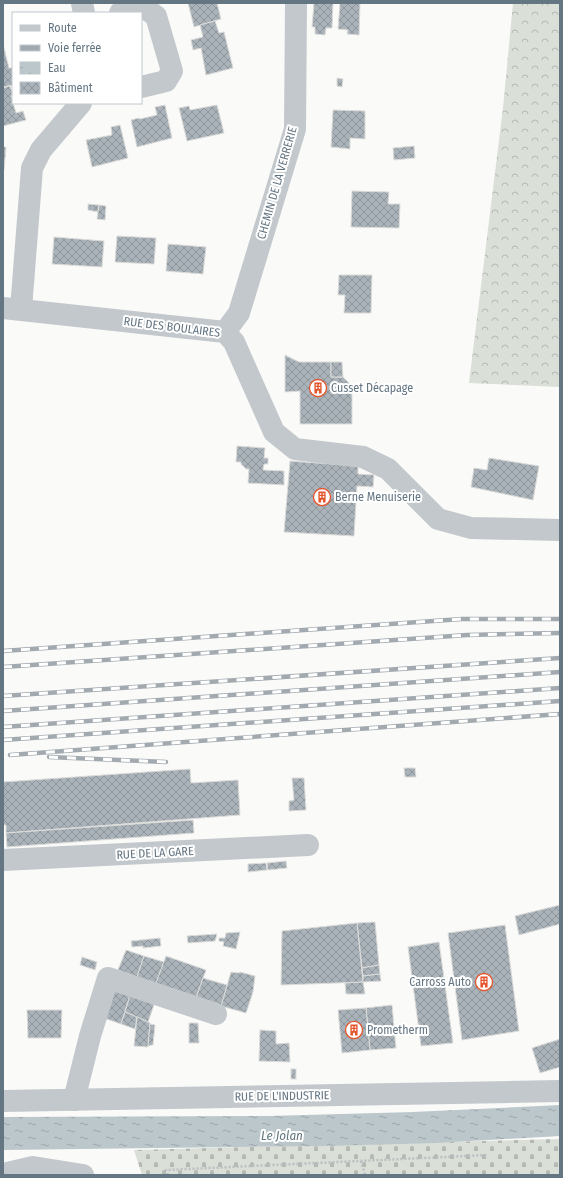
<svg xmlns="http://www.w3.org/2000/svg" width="563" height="1178" font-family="'Fira Sans Condensed',sans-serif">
	<defs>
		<pattern id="forest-crowns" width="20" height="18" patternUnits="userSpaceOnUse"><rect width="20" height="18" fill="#dadfd7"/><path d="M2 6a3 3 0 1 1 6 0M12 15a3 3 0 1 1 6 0" fill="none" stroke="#b4b9b4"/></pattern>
		<pattern id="cemetery-stones" width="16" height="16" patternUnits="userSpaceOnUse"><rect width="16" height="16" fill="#dadfd7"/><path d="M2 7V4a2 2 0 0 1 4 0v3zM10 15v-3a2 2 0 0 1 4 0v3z" fill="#b4b9b4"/></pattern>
		<pattern id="water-ripples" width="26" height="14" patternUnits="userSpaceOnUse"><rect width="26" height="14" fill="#bbc7cb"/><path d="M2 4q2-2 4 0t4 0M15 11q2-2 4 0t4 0" fill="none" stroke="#9ca6aa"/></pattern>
		<pattern id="building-cross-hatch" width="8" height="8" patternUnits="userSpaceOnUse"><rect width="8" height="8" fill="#aab3b9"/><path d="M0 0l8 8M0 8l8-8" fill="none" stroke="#8e969c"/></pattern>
	</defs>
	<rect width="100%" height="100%" fill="#fafaf8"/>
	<!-- forest -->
	<polygon fill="url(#forest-crowns)" points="513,3 560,3 560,387 469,383 503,108"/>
	<!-- cemetery -->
	<polygon fill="url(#cemetery-stones)" points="560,1139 560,1175 142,1175 134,1150"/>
	<!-- water -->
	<polygon fill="url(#water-ripples)" points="560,1105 560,1136 436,1143 324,1146 3,1150 3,1117 269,1116 413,1112"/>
	<!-- building -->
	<g fill="url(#building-cross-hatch)" stroke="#dcdcda">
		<polygon points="188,3 217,3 221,19 194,27"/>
		<polygon points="314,3 333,3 332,28 326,28 325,35 315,34 315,27 312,27"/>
		<polygon points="340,3 360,3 359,35 347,34 348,30 338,29"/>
		<polygon points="215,21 219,33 224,32 233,68 206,75 201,48 193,50 191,40 203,37 200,25"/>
		<polygon points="3,44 9,68 13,68 13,85 3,87"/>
		<polygon points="337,78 343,79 342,87 337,86"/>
		<polygon points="10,86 13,95 11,96 16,113 23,111 26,120 3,126 3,88"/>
		<polygon points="165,105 172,138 137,147 131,120 139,118 140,119 157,115 155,107"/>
		<polygon points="217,105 224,133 187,141 179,108 189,106 190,110"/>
		<polygon points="333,110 365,111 365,139 350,138 350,149 331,147"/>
		<polygon points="120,125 128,158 92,167 86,140 112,135 111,127"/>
		<polygon points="414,146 415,158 394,160 393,148"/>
		<polygon points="3,147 6,147 4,170 3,170"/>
		<polygon points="352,191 389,192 388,204 400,204 399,228 351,227"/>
		<polygon points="88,204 99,205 98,212 88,210"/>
		<polygon points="99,205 106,206 105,220 97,219"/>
		<polygon points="117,236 156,238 154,264 115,262"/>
		<polygon points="54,237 104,241 102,267 52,264"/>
		<polygon points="168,244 206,247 203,274 166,271"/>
		<polygon points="339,275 372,275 371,313 344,313 345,295 338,295"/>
		<polygon points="285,355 299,362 331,362 331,377 343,377 352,386 352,424 300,424 300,391 285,392"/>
		<polygon points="331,362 342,362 343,377 331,377"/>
		<polygon points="237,446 265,448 264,458 268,458 268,464 264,464 263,470 284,471 284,485 248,483 249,469 246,469 241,464 241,462 236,462"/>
		<polygon points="489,458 539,466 533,500 471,487 474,468 487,470"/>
		<polygon points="290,461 358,466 358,474 374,475 373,487 357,486 354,536 284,532"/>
		<polygon points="404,768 415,768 416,777 405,777"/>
		<polygon points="190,769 191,783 238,780 240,815 6,833 6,825 3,825 3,782"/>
		<polygon points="292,778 304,778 306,810 289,811 289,801 294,800"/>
		<polygon points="193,820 194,833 7,847 6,833"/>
		<polygon points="286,861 287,868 268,870 267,863"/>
		<polygon points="266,863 267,870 248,872 248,864"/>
		<polygon points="560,905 560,924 519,935 515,916"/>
		<polygon points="375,922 379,965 362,968 357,923"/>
		<polygon points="357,923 363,982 281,985 282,931"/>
		<polygon points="505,925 519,1031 462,1040 448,933"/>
		<polygon points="240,932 236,949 223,946 224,942 219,941 219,938 225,938 226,933"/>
		<polygon points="217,934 215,941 188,943 187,936"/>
		<polygon points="160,938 161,946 143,948 143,946 132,947 131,941"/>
		<polygon points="439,942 453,1043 421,1046 408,947"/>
		<polygon points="126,950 144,956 137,977 118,970"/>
		<polygon points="144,956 164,962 156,983 137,977"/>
		<polygon points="166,956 206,970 196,998 156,983"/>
		<polygon points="82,957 97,962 95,970 80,965"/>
		<polygon points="379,965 380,974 363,976 362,968"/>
		<polygon points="231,972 239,973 240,972 255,976 253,992 246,1013 221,1006"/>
		<polygon points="380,974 381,981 363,982 363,976"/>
		<polygon points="203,978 227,985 221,1006 196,998"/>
		<polygon points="363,982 365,994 346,994 345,983"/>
		<polygon points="115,987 131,992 121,1024 101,1017"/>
		<polygon points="131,992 155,1002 148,1022 125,1012"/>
		<polygon points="392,1005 396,1048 370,1050 366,1008"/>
		<polygon points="366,1008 370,1050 342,1053 338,1010"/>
		<polygon points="27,1010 62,1010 61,1038 28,1038"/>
		<polygon points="125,1012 137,1017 135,1029 121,1024"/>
		<polygon points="137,1017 150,1023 148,1047 134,1046"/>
		<polygon points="189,1023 198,1023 199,1043 189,1043"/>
		<polygon points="150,1024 155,1025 153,1045 148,1046"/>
		<polygon points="260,1030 276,1031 276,1044 289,1043 290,1062 259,1061"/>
		<polygon points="560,1039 560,1067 540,1073 532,1048"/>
		<rect x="291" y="1069" width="5" height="10"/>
	</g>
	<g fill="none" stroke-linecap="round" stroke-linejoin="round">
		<!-- path -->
		<g stroke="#bbbfc2" stroke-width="2.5" stroke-dasharray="2 2" stroke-linecap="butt">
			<polyline points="361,1161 365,1175"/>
			<polyline points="168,1175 166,1170 487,1155"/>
		</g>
		<!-- minor -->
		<g stroke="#c3c8cc" stroke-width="22">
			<polyline points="82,3 84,13"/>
			<polyline points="120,13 143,7 156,16 172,71 166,81 141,87"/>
			<polyline points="3,308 225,332 234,342 274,432 295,449 363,457 388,469 438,519 471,528 560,530"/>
			<polyline points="21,309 32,168 41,150 81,103"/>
			<polyline points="225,332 239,313 295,129 296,3"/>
			<polyline points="3,860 308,845"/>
			<polyline points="74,1100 90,1036 108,978 216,1014"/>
			<polyline points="3,1101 560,1091"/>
			<polyline points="3,1174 33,1167 83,1175"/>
		</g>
		<!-- rail casing -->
		<g stroke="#a2aab0" stroke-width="4.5">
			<g id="rail">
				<polyline points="3,651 462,619 560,619"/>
				<polyline points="3,667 467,635 560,633"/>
				<polyline points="3,696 560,658"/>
				<polyline points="3,711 560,672"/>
				<polyline points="3,727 560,688"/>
				<polyline points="3,740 560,701"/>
				<polyline points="10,755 560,714"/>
				<polyline points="49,757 166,762"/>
			</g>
		</g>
		<!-- rail -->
		<use href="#rail" stroke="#fff" stroke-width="3" stroke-dasharray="9" stroke-linecap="butt"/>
	</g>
	<!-- icons -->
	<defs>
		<g id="building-ring" transform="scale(0.9)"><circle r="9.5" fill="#fff" stroke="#e4572e" stroke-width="1.5"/><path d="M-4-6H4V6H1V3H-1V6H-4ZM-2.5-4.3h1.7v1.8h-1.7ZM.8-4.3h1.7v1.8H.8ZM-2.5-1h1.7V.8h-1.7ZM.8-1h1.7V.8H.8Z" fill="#e4572e"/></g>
	</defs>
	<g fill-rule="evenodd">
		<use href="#building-ring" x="318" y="388"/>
		<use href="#building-ring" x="322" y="497"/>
		<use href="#building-ring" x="484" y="982"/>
		<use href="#building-ring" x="354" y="1030"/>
	</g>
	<g text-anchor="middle" stroke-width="4" stroke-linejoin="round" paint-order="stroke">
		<!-- street labels -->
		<g font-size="12" fill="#657683" stroke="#fff">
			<text transform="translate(277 183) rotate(-74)" y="4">CHEMIN DE LA VERRERIE</text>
			<text transform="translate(172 327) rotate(7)" y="4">RUE DES BOULAIRES</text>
			<text transform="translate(155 853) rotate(-3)" y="4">RUE DE LA GARE</text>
			<text transform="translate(282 1096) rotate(-1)" y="4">RUE DE L'INDUSTRIE</text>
		</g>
		<!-- poi labels -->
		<g font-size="12" fill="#657683" stroke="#fff" text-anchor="start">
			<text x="331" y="392">Cusset Décapage</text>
			<text x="335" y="501">Berne Menuiserie</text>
			<text x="471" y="986" text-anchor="end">Carross Auto</text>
			<text x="367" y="1034">Prometherm</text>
		</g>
		<!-- water labels -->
		<g font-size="13" font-style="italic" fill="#60757c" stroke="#fff">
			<text x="282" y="1140">Le Jolan</text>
		</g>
	</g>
	<!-- border -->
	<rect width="563" height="1178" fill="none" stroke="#657683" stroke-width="8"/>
	<!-- legend -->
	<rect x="12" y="12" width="130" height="92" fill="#ffffff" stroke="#c1c8cd"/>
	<rect x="20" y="25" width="20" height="6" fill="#c3c8cc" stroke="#c1c8cd"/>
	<text x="48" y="32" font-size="12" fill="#657683">Route</text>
	<rect x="20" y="45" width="20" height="6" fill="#a2aab0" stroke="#c1c8cd"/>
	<text x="48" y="52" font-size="12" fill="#657683">Voie ferrée</text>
	<rect x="20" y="62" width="20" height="12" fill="url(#water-ripples)" stroke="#c1c8cd"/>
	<text x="48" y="72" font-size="12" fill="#657683">Eau</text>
	<rect x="20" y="82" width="20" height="12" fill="url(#building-cross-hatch)" stroke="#c1c8cd"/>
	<text x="48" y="92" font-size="12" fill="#657683">Bâtiment</text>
</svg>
